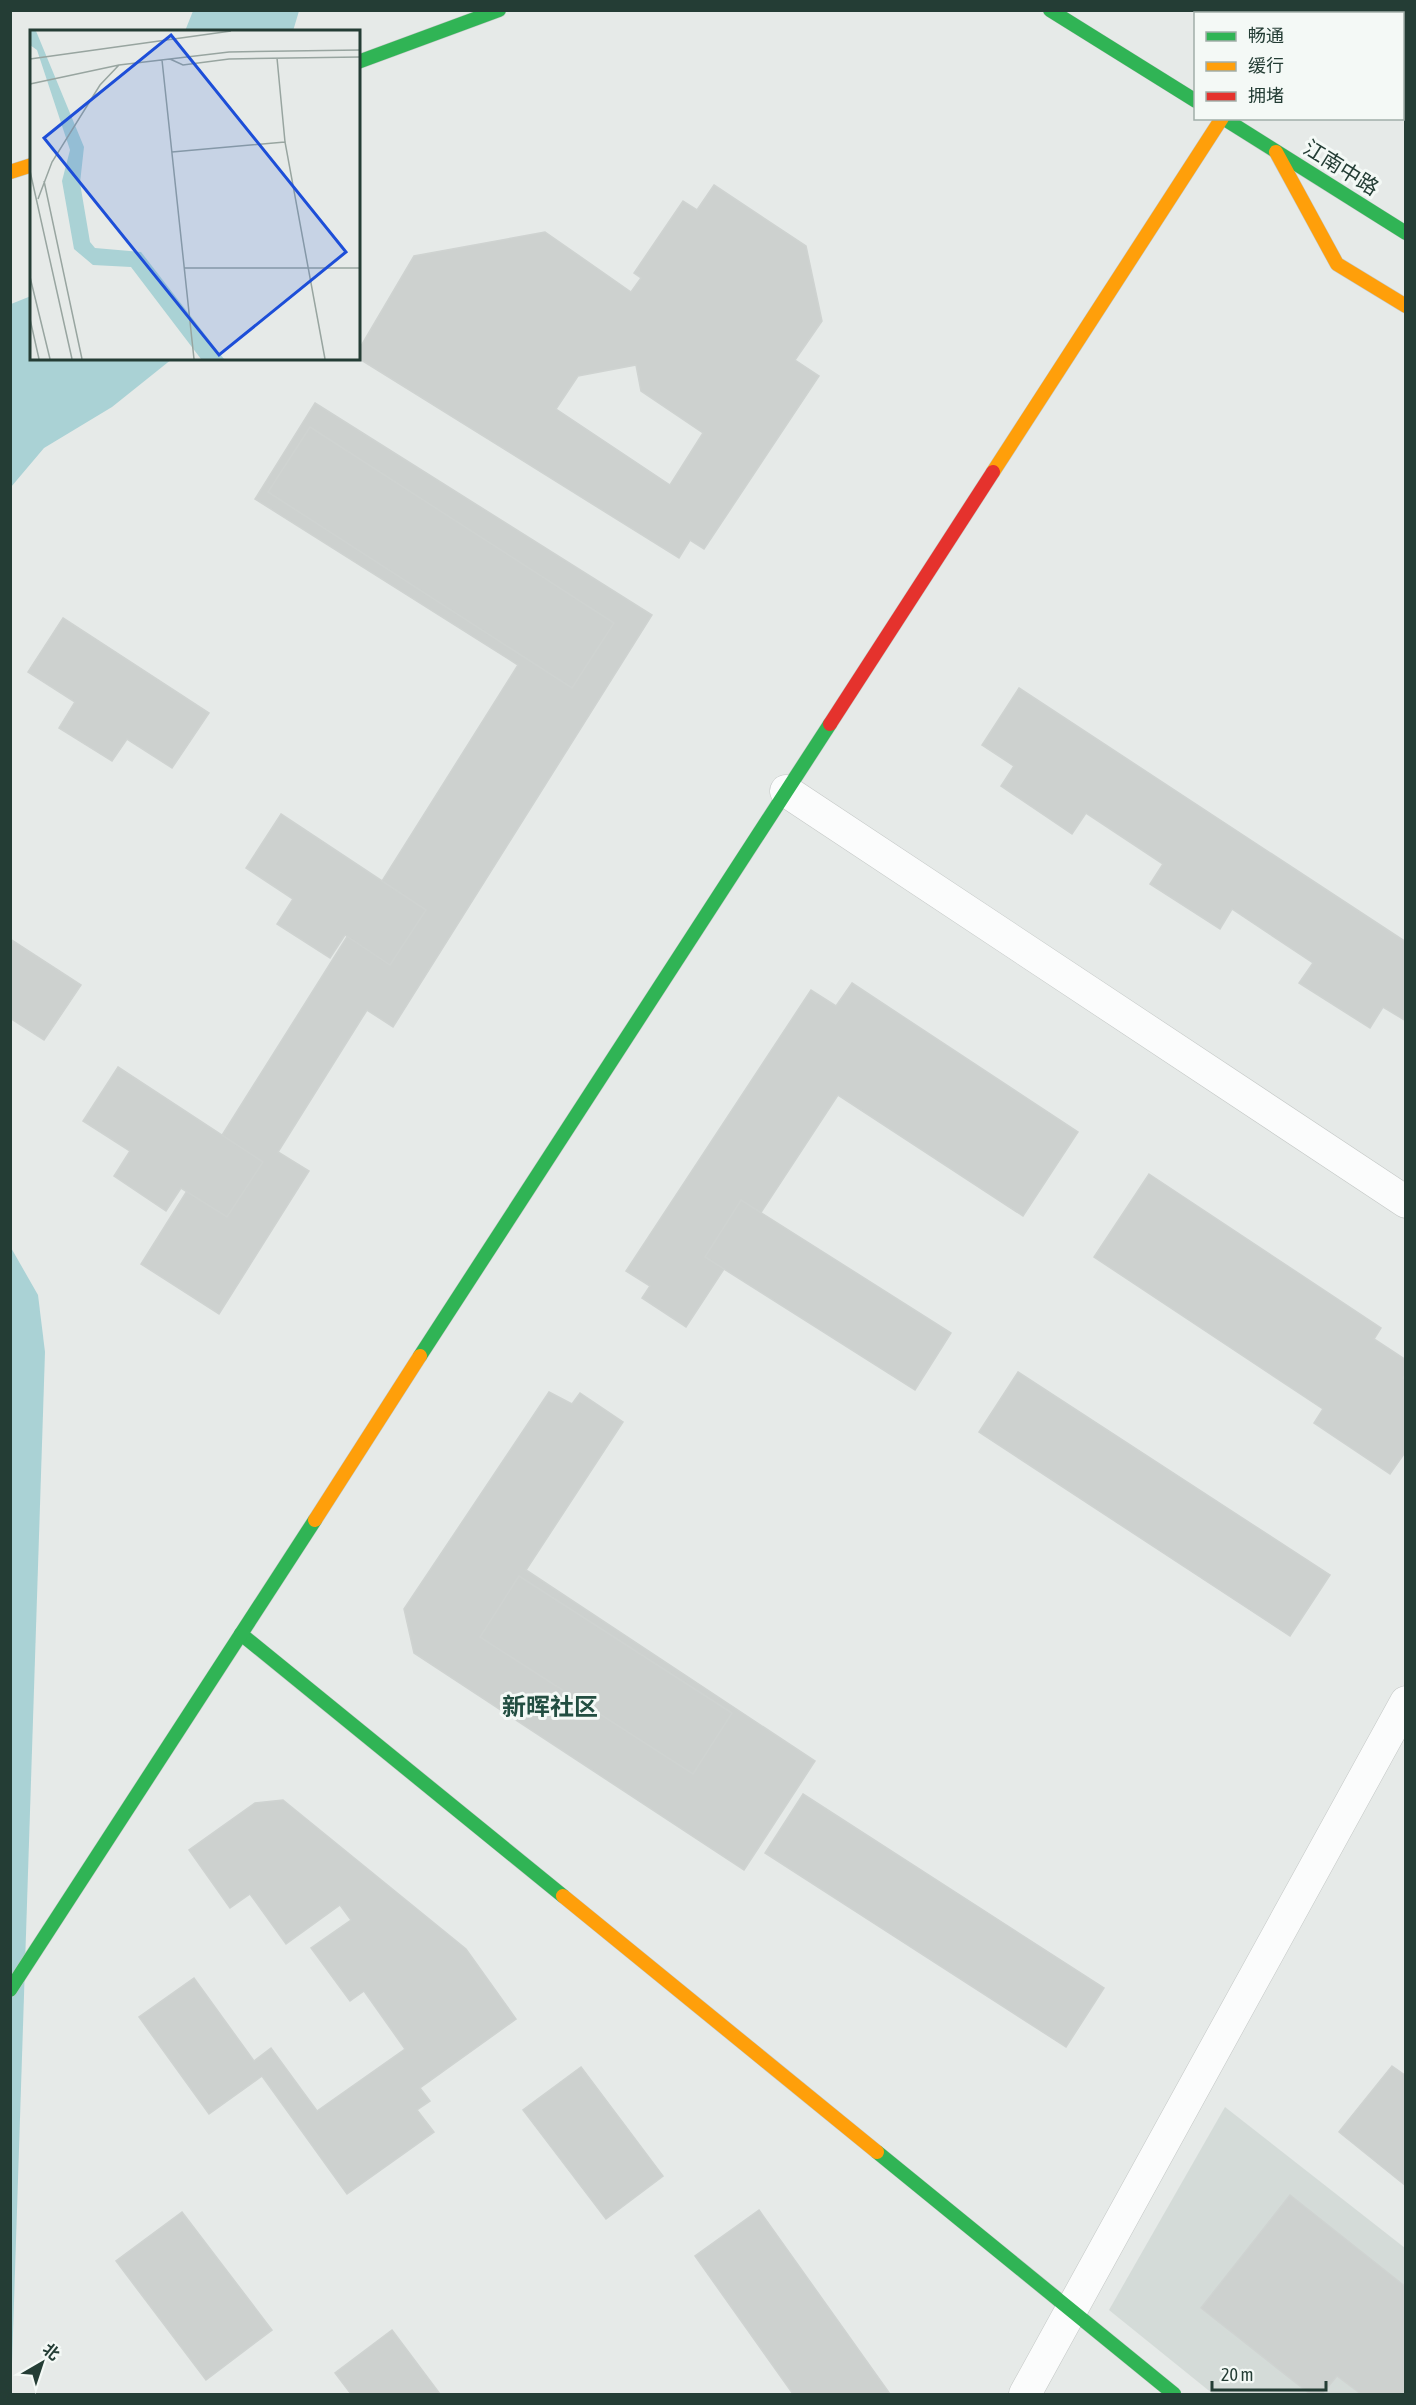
<svg xmlns="http://www.w3.org/2000/svg" width="1416" height="2405" font-family="'Asap Condensed','Noto Sans SC',sans-serif">
	<rect width="100%" height="100%" fill="#e6eae8"/>
	<!-- built -->
	<polygon fill="#d4dbd8" points="1225,2107 1405,2248 1405,2394 1213,2394 1109,2310"/>
	<!-- water -->
	<g fill="#aad2d5">
		<polygon points="193,11 193,10 299,11 293,31 185,31"/>
		<polygon points="31,296 32,358 172,359 112,407 44,448 11,487 11,304"/>
		<polygon points="10,1246 38,1295 45,1352 11,2394"/>
	</g>
	<!-- building -->
	<g fill="#cdd1cf" stroke="#cfd3d1" stroke-width="1.5" fill-rule="evenodd">
		<path d="M714 185 806 246 822 321 795 360 819 376 704 549 690 540 679 558 358 358V351L414 256 545 232 631 292 641 278 634 273 683 201 697 210ZM636 365 641 391 703 433 670 485 556 409 578 376Z"/>
		<polygon points="315,403 652,615 393,1027 367,1010 278,1152 309,1171 219,1314 141,1264 518,665 255,499"/>
		<polygon points="310,427 614,623 572,688 268,492"/>
		<polygon points="63,618 209,713 172,768 127,739 112,761 59,728 75,702 28,672"/>
		<polygon points="1019,688 1406,942 1406,1021 1383,1007 1370,1028 1299,983 1313,963 1232,909 1220,929 1150,884 1163,864 1086,813 1072,834 1001,786 1014,766 982,745"/>
		<polygon points="281,814 426,910 390,965 345,935 330,958 277,924 293,899 246,868"/>
		<polygon points="10,939 81,985 44,1040 10,1018"/>
		<polygon points="852,983 1078,1132 1023,1216 838,1095 686,1327 642,1298 650,1286 626,1271 811,990 836,1006"/>
		<polygon points="118,1067 263,1162 227,1217 181,1188 166,1211 114,1176 130,1151 83,1121"/>
		<polygon points="1149,1174 1381,1328 1374,1339 1406,1360 1406,1374 1403,1378 1406,1380 1406,1451 1390,1474 1314,1423 1323,1409 1094,1257"/>
		<polygon points="741,1200 951,1333 915,1390 705,1257"/>
		<polygon points="1018,1372 1330,1575 1290,1636 979,1432"/>
		<polygon points="549,1392 572,1404 580,1393 623,1422 526,1570 815,1761 744,1870 414,1653 404,1609"/>
		<polygon points="519,1576 732,1713 693,1774 480,1637"/>
		<polygon points="803,1794 1104,1988 1066,2047 765,1853"/>
		<polygon points="283,1800 466,1949 516,2019 420,2088 430,2101 417,2110 434,2132 347,2194 262,2076 209,2114 139,2017 194,1978 254,2061 271,2048 317,2111 405,2049 364,1991 350,2001 311,1948 351,1920 340,1905 286,1944 250,1894 230,1908 189,1850 255,1803"/>
		<polygon points="1392,2066 1406,2076 1406,2186 1339,2132"/>
		<polygon points="581,2067 663,2176 606,2219 523,2110"/>
		<polygon points="1290,2195 1406,2287 1406,2394 1361,2394 1337,2376 1322,2394 1310,2394 1201,2308"/>
		<polygon points="759,2210 890,2394 793,2394 695,2256"/>
		<polygon points="182,2212 272,2330 206,2380 116,2261"/>
		<polygon points="392,2330 440,2394 351,2394 335,2373"/>
	</g>
	<g fill="none" stroke-linecap="round" stroke-linejoin="round">
		<!-- street casing -->
		<g stroke="#c3c7c5" stroke-width="33">
			<g id="street">
				<polyline points="786,791 1406,1202"/>
				<polyline points="1025,2394 1406,1702"/>
			</g>
		</g>
		<!-- fast casing -->
		<g stroke="#c2c8c5" stroke-width="15">
			<g id="fast">
				<polyline points="1050,10 1196,101"/>
				<polyline points="358,62 499,10"/>
				<polyline points="1223,118 1406,233"/>
				<polyline points="420,1356 830,724"/>
				<polyline points="241,1634 563,1896"/>
				<polyline points="10,1990 315,1520"/>
				<polyline points="877,2152 1174,2394"/>
			</g>
		</g>
		<!-- slow casing -->
		<g stroke="#c2c8c5" stroke-width="15">
			<g id="slow">
				<polyline points="1395,10 1400,14"/>
				<polyline points="1276,152 1337,264 1406,306"/>
				<polyline points="10,172 32,165"/>
				<polyline points="993,472 1222,118"/>
				<polyline points="315,1520 420,1356"/>
				<polyline points="563,1896 877,2152"/>
			</g>
		</g>
		<!-- jam casing -->
		<g stroke="#c2c8c5" stroke-width="15">
			<polyline id="jam" points="830,724 993,472"/>
		</g>
		<!-- street -->
		<use href="#street" stroke="#fbfcfc" stroke-width="32"/>
		<!-- fast -->
		<use href="#fast" stroke="#30b455" stroke-width="14"/>
		<!-- slow -->
		<use href="#slow" stroke="#ff9f0a" stroke-width="14"/>
		<!-- jam -->
		<use href="#jam" stroke="#e5322d" stroke-width="14"/>
	</g>
	<g text-anchor="middle" stroke-width="6" stroke-linejoin="round" paint-order="stroke">
		<!-- street labels -->
		<g font-size="21" fill="#243d35" stroke="#f4f9f6">
			<text transform="translate(1341 168) rotate(32)" y="7">江南中路</text>
		</g>
		<!-- quarter labels -->
		<g font-size="24" font-weight="bold" fill="#224e41" stroke="#f4f9f6">
			<text x="550" y="1715">新晖社区</text>
		</g>
	</g>
	<!-- overview -->
	<g transform="translate(30 30)">
		<rect width="330" height="330" fill="#e6eae8"/>
		<path d="M0 1H6L54 117 50 153 60 212 65 218 111 222 194 329H171L101 237 63 235 44 219 32 151 40 120 7 20 0 15Z" fill="#aad2d5"/>
		<path fill="none" stroke="#98a5a0" stroke-width="1.5" d="M247 28 255 112 295 329M0 29 201 1M140 29 153 35 199 29 330 27M132 30 164 329M0 54 89 35 199 22 330 20M142 122 255 112M0 141 42 329M14 151 52 329M8 169 22 132 70 55 89 35M154 238H330M0 247 20 329M0 289 9 329"/>
		<path fill="#1d4ed8" fill-opacity="0.15" stroke="#1d4ed8" stroke-width="3" d="M141 5 316 222 189 325 14 108Z"/>
		<rect width="330" height="330" fill="none" stroke="#243d35" stroke-width="3"/>
	</g>
	<!-- border -->
	<rect width="1416" height="2405" fill="none" stroke="#243d35" stroke-width="24"/>
	<!-- legend -->
	<rect x="1194" y="12" width="210" height="108" fill="#f4f9f6" stroke="#a1aea9" stroke-width="1.5"/>
	<rect x="1206" y="32" width="30" height="9" fill="#30b455" stroke="#a1aea9" stroke-width="1.5"/>
	<text x="1248" y="42" font-size="18" fill="#243d35">畅通</text>
	<rect x="1206" y="62" width="30" height="9" fill="#ff9f0a" stroke="#a1aea9" stroke-width="1.5"/>
	<text x="1248" y="72" font-size="18" fill="#243d35">缓行</text>
	<rect x="1206" y="92" width="30" height="9" fill="#e5322d" stroke="#a1aea9" stroke-width="1.5"/>
	<text x="1248" y="102" font-size="18" fill="#243d35">拥堵</text>
	<!-- north arrow -->
	<g transform="translate(42 2363) rotate(39)" stroke="#f4f9f6" stroke-width="4.5" paint-order="stroke">
	<path d="M0-4.5L10 22L0 15L-10 22Z" fill="#243d35"/>
	<text y="-9" font-size="16" font-weight="bold" text-anchor="middle" fill="#243d35">北</text>
	</g>
	<!-- scale -->
	<path d="M1212 2381v9h114v-9" fill="none" stroke="#243d35" stroke-width="3"/>
	<text x="1221" y="2381" font-size="18" fill="#243d35" stroke="#f4f9f6" stroke-width="4.5" paint-order="stroke">20 m</text>
</svg>
